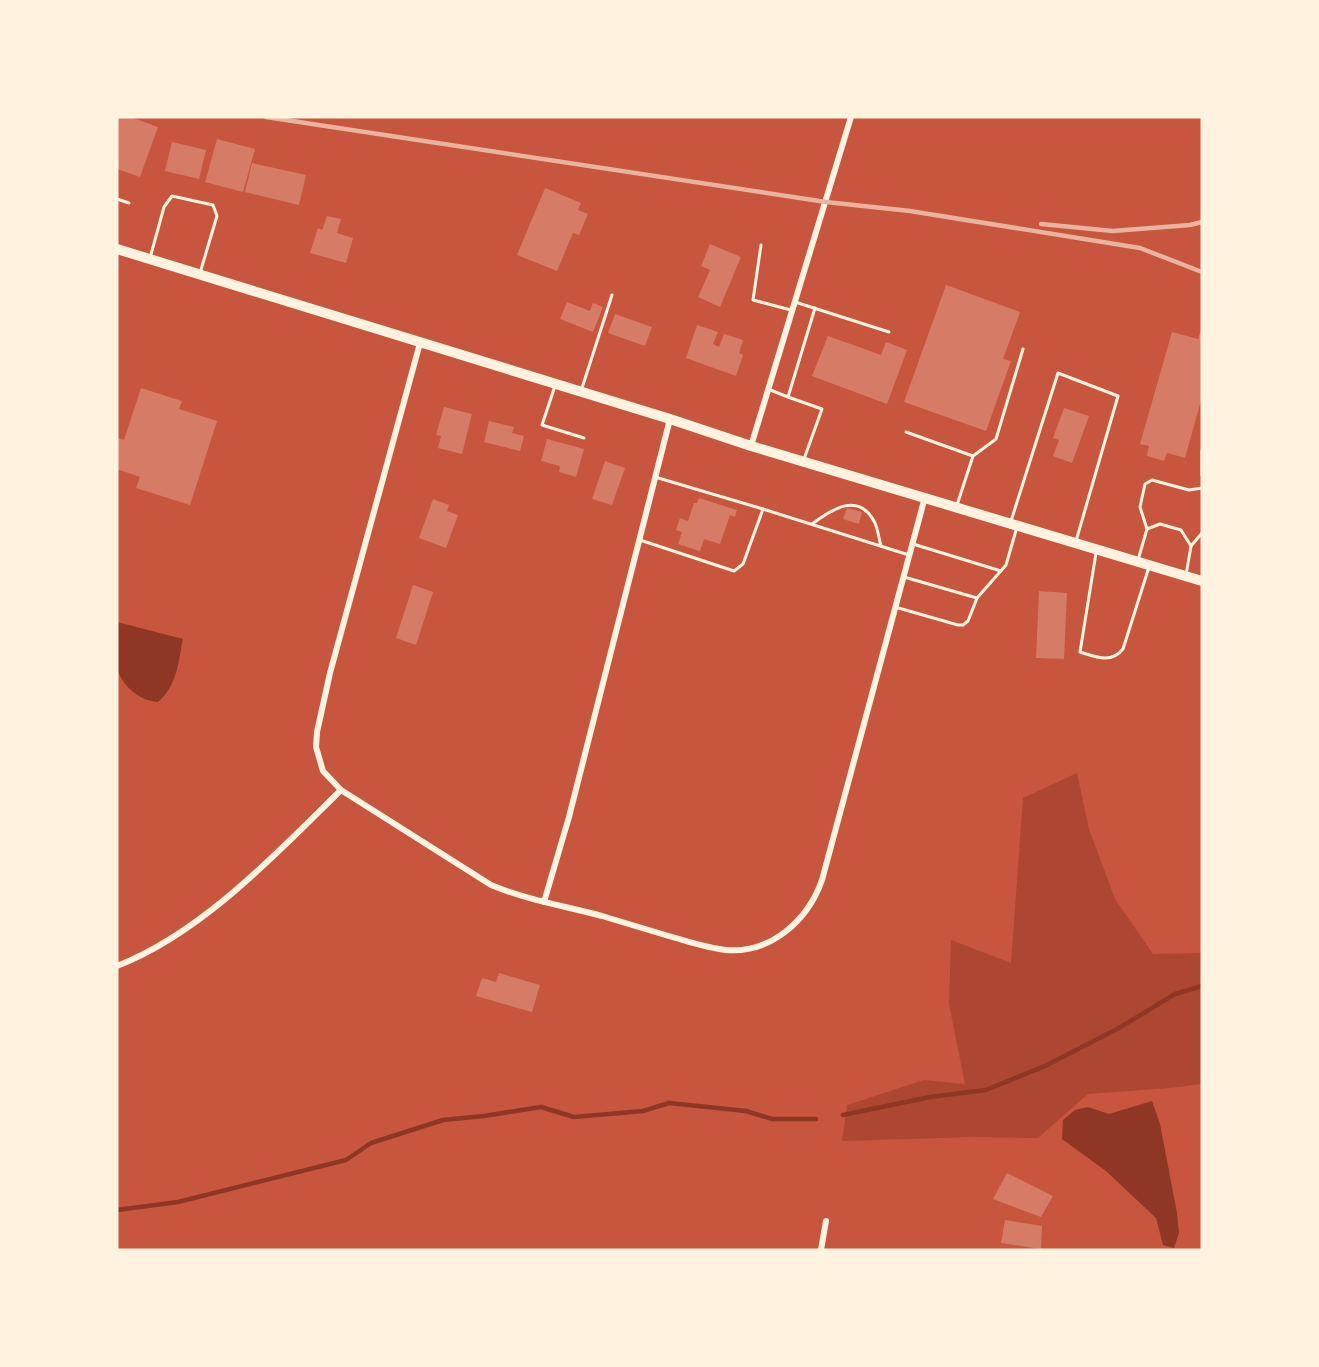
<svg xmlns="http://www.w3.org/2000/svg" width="1319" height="1367" font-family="'DejaVu Sans',sans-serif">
	<rect width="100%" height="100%" fill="#c8553d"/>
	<!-- green -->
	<polygon fill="#ae4732" points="1077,773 1089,829 1115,899 1153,954 1202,953 1202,1084 1169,1088 1088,1094 1038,1138 973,1137 842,1141 847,1105 924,1080 965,1084 949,1004 951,940 1011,963 1023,798"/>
	<!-- water -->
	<g fill="#8f3625">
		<path d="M117 622 183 639C178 663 177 686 158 702 141 701 124 688 118 671 114 663 117 632 117 622Z"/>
		<polygon points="1152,1101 1160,1124 1177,1213 1179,1233 1174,1248 1163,1245 1156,1218 1106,1171 1062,1139 1063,1120 1075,1110 1088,1107 1109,1114"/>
	</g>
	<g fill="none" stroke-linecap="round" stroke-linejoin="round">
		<!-- stream -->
		<g stroke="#8f3625" stroke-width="4.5">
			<polyline points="843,1115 930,1097 986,1090 1045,1066 1119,1028 1175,994 1202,986"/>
			<polyline points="117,1210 178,1202 346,1160 371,1143 443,1120 484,1116 541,1107 574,1117 643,1111 669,1103 746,1111 772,1119 816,1119"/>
		</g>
	</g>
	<!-- building -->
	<g fill="#d67c66">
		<polygon points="117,117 130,117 158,127 140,177 117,169"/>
		<polygon points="217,139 255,149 243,192 205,182"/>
		<polygon points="172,142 206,150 199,179 165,171"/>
		<polygon points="252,163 306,175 299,205 245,192"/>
		<polygon points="545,188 581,203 578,210 588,214 579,235 573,233 557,271 517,255"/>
		<polygon points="327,216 341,219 337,233 353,238 346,263 310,253 318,228 322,230"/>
		<polygon points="710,244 741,257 720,307 698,297 710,270 701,266"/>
		<polygon points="946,285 1020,312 1003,359 1011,361 986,431 904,402"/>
		<polygon points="567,302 590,311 593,303 603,307 593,332 560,319"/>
		<polygon points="615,314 652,327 645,346 608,333"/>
		<polygon points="697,325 718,332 713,344 719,347 724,334 743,340 739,353 743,355 736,376 686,358"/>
		<polygon points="1202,327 1202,397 1185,458 1167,453 1164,461 1147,456 1149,446 1140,444 1172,332 1198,339"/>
		<polygon points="828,336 881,355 886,342 907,350 887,404 812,376"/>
		<polygon points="141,388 182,401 179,409 217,421 190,505 136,488 140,477 117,469 117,438 124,440"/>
		<polygon points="444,407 472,414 462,454 438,448 441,436 436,435"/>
		<polygon points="1064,408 1089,416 1072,463 1053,456 1059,440 1053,438"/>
		<polygon points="489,421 514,427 512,433 524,436 520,451 484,442"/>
		<polygon points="547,439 584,449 576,477 559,472 560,466 541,461"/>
		<polygon points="605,461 625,468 612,505 592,499"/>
		<polygon points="699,498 737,510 735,517 730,515 720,544 704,539 700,551 678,544 682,532 676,530 680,518 688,521 694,503 697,503"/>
		<polygon points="433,499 449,505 447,511 458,515 446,548 419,538"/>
		<polygon points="847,508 862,512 859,524 843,519"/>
		<polygon points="413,585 433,592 416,645 396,638"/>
		<polygon points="1039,591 1067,593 1064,659 1036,658"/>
		<polygon points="499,973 540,985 532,1012 476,996 482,978 496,982"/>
		<polygon points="1007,1173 1053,1196 1041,1217 993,1199"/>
		<polygon points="1005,1220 1042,1226 1041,1249 1001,1243"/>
	</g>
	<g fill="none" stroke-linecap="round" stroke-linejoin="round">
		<!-- service -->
		<g stroke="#fff3e0" stroke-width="3">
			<polyline points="117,199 129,203"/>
			<polyline points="761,245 753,300 791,310"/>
			<polyline points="150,258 164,207 172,196 213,205 217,216 200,273"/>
			<polyline points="795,302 889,332"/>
			<polyline points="555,386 542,425 584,438"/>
			<polyline points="582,388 612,295"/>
			<polyline points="768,389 788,397"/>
			<polyline points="906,432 973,456"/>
			<polyline points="1202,451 1202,475"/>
			<polyline points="804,459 822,409 788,397 815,308"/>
			<polyline points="655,477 763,509"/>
			<polyline points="957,505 973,456 996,439 1023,349"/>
			<polyline points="1011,521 1058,373 1118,396 1076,541"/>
			<path d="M812 524C832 509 859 491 875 523 878 530 879 539 881 546"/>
			<polyline points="1147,529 1140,507 1145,484 1152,480 1189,490 1202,488"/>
			<polyline points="640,540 734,571 743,564 763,509 909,555"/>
			<polyline points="913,544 1001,571"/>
			<polyline points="1191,546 1202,533"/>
			<path d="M1096 553 1080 652C1096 657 1111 664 1123 649L1149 567"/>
			<polyline points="1138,560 1147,529 1160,524 1181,530 1191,546 1186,575"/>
			<polyline points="904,577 977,598"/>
			<polyline points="895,607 958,625 963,625 968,621 977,598 1006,565 1017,527"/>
		</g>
		<!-- minor -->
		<g stroke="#fff3e0" stroke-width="6">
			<path d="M420 343 330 673 317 732 316 747 323 771 341 790 491 885C527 900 565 906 602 916 625 923 649 930 672 937 690 942 708 948 726 950 771 954 808 920 822 880L925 497"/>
			<polyline points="751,446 851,117"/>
			<polyline points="544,902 569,817 670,419"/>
			<path d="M117 966C202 933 277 853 341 790"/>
			<polyline points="821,1250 826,1221"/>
		</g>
		<!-- primary -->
		<polyline stroke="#fff3e0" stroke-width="10" points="117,249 670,419 751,446 1202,581"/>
		<!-- rail -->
		<g stroke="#e9b49f" stroke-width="4.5">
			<polyline points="266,117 826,202 910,211 1140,248 1202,272"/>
			<polyline points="1041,224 1113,231 1190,225 1202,222"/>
		</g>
	</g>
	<!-- border -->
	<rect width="1319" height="1367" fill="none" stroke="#fff3e0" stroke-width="237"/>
</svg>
